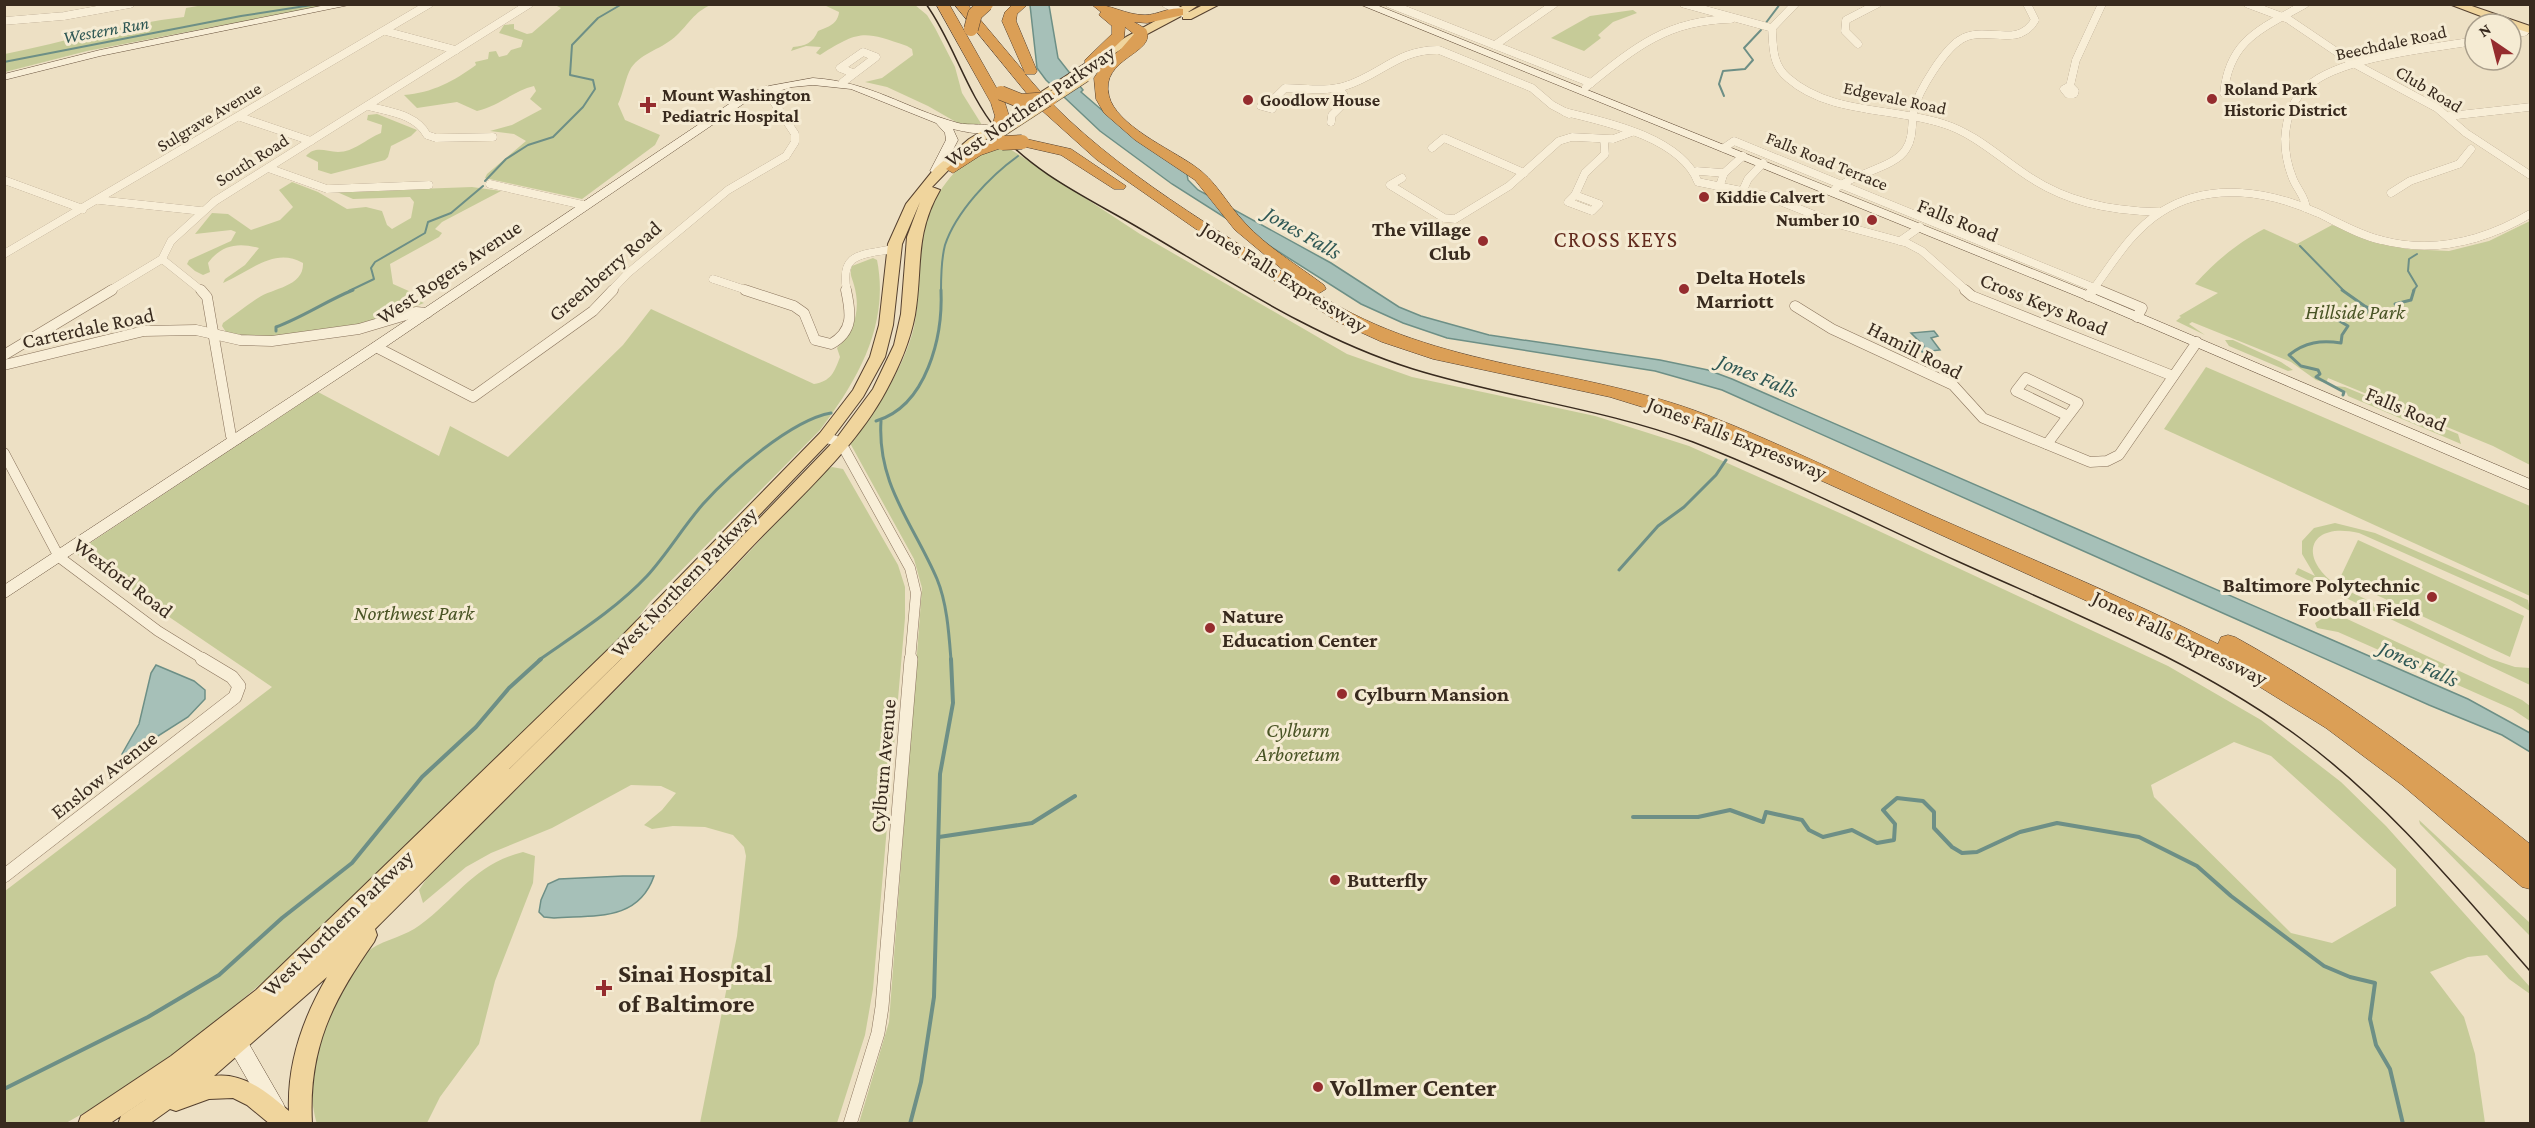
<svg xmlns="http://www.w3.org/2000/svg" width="2535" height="1128" font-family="'Crimson Pro',serif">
	<rect width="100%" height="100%" fill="#ede0c4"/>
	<!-- green -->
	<g fill="#c6cb98" fill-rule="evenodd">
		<path d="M209 4 328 5 87 51 5 72V54C64 42 123 24 184 17L186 8Z"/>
		<path d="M555 5H711C694 12 689 24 677 35 663 49 642 52 631 68 626 76 623 94 618 104L625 120 660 135 655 145 582 199 485 178 487 174 526 141 514 134 490 131 512 125 542 109 530 99 536 91 534 86C513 91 499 106 477 111L457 102 417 108 404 95C432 93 454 81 476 65L475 62 488 59 489 52 496 51 499 57 507 55 511 50 521 47 523 40 499 33 504 25 514 24V29L527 34 532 33 561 8Z"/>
		<path d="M824 5H915L927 15 935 28 955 67 962 93 982 125 969 127 956 122 928 106 887 87 865 82 882 78 913 55 912 49 907 46C863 31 860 30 820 55L816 53 821 47 806 46 791 51 793 47C805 46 813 43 818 31 828 27 838 24 839 12Z"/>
		<polygon points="1633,10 1637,13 1613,22 1598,35 1601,38 1584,51 1551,38 1590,16"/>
		<path d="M377 114 417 130 411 136 391 146 388 157 385 160 331 174 318 170V162L306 156C316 145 326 152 338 152 354 152 366 139 381 133L382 125 367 120 368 115Z"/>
		<path d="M1004 145 1140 234 1347 354 1412 377 1595 416 1689 446 1851 518 2168 666 2261 720 2341 782 2386 826 2530 987V994L2509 979 2487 955 2468 957 2430 972 2464 1017 2475 1054 2485 1123H859L889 1022 922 588 914 559 850 443C877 408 903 371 914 327 920 299 917 269 921 240 925 211 947 172 974 157 983 152 994 149 1004 145ZM2234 742 2271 756 2396 869V906L2332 943 2291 933 2154 797 2151 785Z"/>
		<path d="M292 182 318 192 347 209 366 207 382 211 387 225 392 229 411 218 414 202 410 197 353 199 337 192 472 187 501 191 442 222 435 229 442 233 439 237 390 264 393 284 411 292 409 296 424 303C369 326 284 345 226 332L222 326 223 323C235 315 246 306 258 298 273 288 304 287 303 263 274 246 250 272 223 283L225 279 245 265 259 248C238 242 221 245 208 263L210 272 203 275 195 271 187 264 189 260 231 241 236 232 231 230 195 234 212 213 228 214 251 230 280 220 293 207 279 190Z"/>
		<path d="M2530 221V465L2493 446 2328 378 2326 383 2316 380 2291 362 2192 322 2189 324 2205 335 2176 321 2181 317 2179 316 2218 293 2195 284C2216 261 2236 244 2264 229L2297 244 2332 225 2406 249 2449 251 2489 241Z"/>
		<path d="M873 258 877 260C890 325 857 381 820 430L650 602 630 628 285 963 202 1034 105 1101 66 1123 5 1124V891L272 687 75 553 318 392 439 456 450 426 508 457 623 345 651 309 814 384C831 381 834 373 840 357L837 348C855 331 861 309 854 285 852 277 849 274 852 266Z"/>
		<polygon points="2225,340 2233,340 2281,362 2293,370 2288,371 2229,346"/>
		<polygon points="2206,367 2530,506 2530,596 2164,429"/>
		<polygon points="2336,386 2345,387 2458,434 2461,444 2348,396 2346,392"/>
		<path d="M832 467 843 469 898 565 905 587V618L873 989 865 1035 837 1123H700L737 936 746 856 744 847 733 835 705 827 673 826 652 829 644 825 662 810 676 793 661 786 631 785 552 828 491 853 466 867 423 903 419 890 427 878C561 744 697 613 822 472Z"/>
		<path d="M2335 523 2375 533 2528 600 2530 611 2510 600 2359 533C2308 521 2297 558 2338 586L2491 659 2515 667 2530 668V685L2295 574 2298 568 2315 576 2302 554V541L2314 528Z"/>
		<polygon points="2358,540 2524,616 2510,657 2340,578"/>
		<polygon points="2328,615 2345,618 2522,700 2530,706 2530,721 2512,709 2338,632 2317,628 2315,623"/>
		<polygon points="2419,820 2530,923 2530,936 2420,824"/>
		<path d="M523 852 535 856 533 883 495 981 479 1044 440 1097 427 1123H317C313 1114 308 1070 310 1061 317 1037 351 962 371 949 386 939 406 936 420 925 458 897 474 864 523 852Z"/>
	</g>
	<!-- water -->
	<g fill="#a6c0b8" stroke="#6d8f86" stroke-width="1.5">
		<polygon points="1030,5 1049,5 1058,58 1083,90 1081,92 1125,130 1187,174 1188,180 1198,190 1331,263 1399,307 1421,316 1489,335 1660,360 1708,370 1732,379 2468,699 2530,733 2530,752 2502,735 2429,705 1722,390 1655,371 1447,338 1403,323 1361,304 1172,184 1100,131 1046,80 1037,68"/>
		<polygon points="1934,331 1938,336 1931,338 1940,350 1922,352 1920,348 1924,346 1911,333"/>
		<polygon points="156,665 194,681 205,690 205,699 188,717 125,757 122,754 139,724 151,673"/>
		<path d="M623 876H654C638 922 594 915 554 918L544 917 539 912 541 900 548 884 559 879Z"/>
	</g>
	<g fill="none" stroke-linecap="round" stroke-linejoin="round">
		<!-- stream-far2 -->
		<g stroke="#6d8f86" stroke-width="2">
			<polyline points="1765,24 1780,4"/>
			<polyline points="4,62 241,16 318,4"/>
			<polyline points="1724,96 1719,84 1723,71 1745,69 1753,60 1744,48 1761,30"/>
			<polyline points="485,181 506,159 528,145 553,137 583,107 595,89 593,80 570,75 572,45 598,18 622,4"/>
			<polyline points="2300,246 2344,291"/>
			<polyline points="349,291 374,279 371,268 375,262 425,233 428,222 451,213 483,186"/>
			<path d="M941 291C941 276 941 260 945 245 956 212 990 176 1018 156"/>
			<polyline points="2413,291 2417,286 2408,271 2409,259 2417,254"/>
		</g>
		<!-- stream-far1 -->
		<g stroke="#6d8f86" stroke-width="3">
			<path d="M2342 290 2366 307 2367 312H2335L2331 316 2348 326 2342 335 2341 343C2321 340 2305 342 2289 355L2301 366 2318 370 2320 374 2316 377 2344 392 2343 395"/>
			<polyline points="2366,307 2394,314 2400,311 2395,304 2411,300 2414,290"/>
			<path d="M276 331V327C303 317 326 301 353 290"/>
			<path d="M876 421C927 406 943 336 941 290"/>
			<path d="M881 421C877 485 913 523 937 579 947 603 949 634 951 660"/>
			<polyline points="1619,570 1658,526 1684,507 1716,475 1726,460"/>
			<path d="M539 660C576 634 616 609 647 576 667 554 683 527 703 504 730 474 791 420 831 413"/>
		</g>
		<!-- stream -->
		<g stroke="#6d8f86" stroke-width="4">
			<polyline points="1633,817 1698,817 1730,810 1763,822 1766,812 1802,820 1809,830 1823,837 1852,830 1877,843 1894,840 1895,824 1883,810 1897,798 1923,801 1934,812 1934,828 1952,847 1962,853 1977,852 2020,832 2057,823 2139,837 2197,866 2231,896 2324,966 2350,977 2375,983 2370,1019 2376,1045 2390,1069 2403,1124"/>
			<polyline points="939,837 1032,823 1075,796"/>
			<polyline points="4,1089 148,1017 219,975 282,918 352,863 422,777 476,727 509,688 541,659"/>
			<polyline points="910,1124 921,1082 934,997 940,774 953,703 951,659"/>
		</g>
		<!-- street-far2 casing -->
		<g stroke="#88725b" stroke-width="8">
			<g id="street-far2">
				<polyline points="1166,4 1185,14"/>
				<polyline points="1390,4 1591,83"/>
				<polyline points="1684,4 1772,28"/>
				<polyline points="2248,4 2288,19 2353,63 2437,108 2466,133 2530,175"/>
				<polyline points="4,21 64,16 130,4"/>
				<path d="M1772 28C1773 46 1772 65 1788 78 1830 115 1894 107 1944 124 1973 133 1997 155 2022 172 2064 202 2109 211 2160 212"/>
				<polyline points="1772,28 1795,4"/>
				<polyline points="385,31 456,50"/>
				<polyline points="2511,34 2524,32"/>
				<polyline points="1858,44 1845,31 1846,20 1877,4"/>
				<polyline points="1495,45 1554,4"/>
				<polyline points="843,82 876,57 863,52 840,68 853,73"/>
				<polygon points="2070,86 2075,91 2074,94 2068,94 2064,89"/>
				<polyline points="2070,86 2076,60 2102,4"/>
				<path d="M1586 87C1634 48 1667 20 1731 19"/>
				<path d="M2224 93C2229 39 2263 28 2305 4"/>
				<polygon points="1264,102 1275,105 1272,109 1261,106"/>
				<path d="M1271 102 1285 88C1305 88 1326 92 1345 86 1381 75 1398 49 1439 50L1532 88 1552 105 1569 114"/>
				<path d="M368 106C389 112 416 114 427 135L436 138 493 137"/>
				<path d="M1565 112C1607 122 1681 138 1698 182L1767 196 1837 224 1907 243 1922 251 1967 291"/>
				<polyline points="2449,116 2530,107"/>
				<polyline points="240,117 311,141"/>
				<polyline points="1331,122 1332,115 1344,103 1344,95 1338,88"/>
				<polyline points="1432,148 1444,138 1524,173"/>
				<polyline points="1724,148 1734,141 2102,291"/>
				<polyline points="268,168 327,189 429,185"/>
				<polyline points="1697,171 1724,173"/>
				<polyline points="1402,178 1390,185 1444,218 1455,219 1509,186 1559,141 1572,137 1613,139 1632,132"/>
				<polyline points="4,180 83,209"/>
				<polyline points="490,184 583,205"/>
				<polyline points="1720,185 1724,173 1743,156"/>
				<path d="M1835 189C1854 173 1895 168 1906 149 1914 137 1911 122 1914 109 1919 90 1944 50 1960 40 1984 24 2018 50 2035 20L2027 4"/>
				<polyline points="1743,190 1748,179 1763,163"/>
				<polyline points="2391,193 2410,181 2459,164 2471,149"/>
				<polygon points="1575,195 1599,204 1592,211 1568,202"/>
				<polyline points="1575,195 1585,173 1605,154 1604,139"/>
				<polyline points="98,200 202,211"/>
				<path d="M2306 208C2306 198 2297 189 2293 179 2288 167 2285 153 2285 139 2286 119 2292 99 2308 86 2340 57 2431 48 2475 41"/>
				<polyline points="1900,241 1920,227"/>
				<polyline points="4,254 429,4"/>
				<polyline points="162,259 202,291"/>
				<polyline points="713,279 749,291"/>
				<polyline points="109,291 162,259 171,241 215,201 529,4"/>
				<polyline points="611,291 627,274 728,190 786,156 795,142 795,134 766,90"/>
				<path d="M847 291C839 252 862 255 893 249"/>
				<path d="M2092 291C2112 264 2131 231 2161 212 2209 181 2269 191 2318 213 2339 223 2359 235 2381 240 2434 254 2484 241 2530 214"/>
			</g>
		</g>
		<!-- street-far1 casing -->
		<g stroke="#88725b" stroke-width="11">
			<g id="street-far1">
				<polyline points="201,290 207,297 231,436 237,439"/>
				<path d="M745 290 794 306 804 313 815 340 831 344C854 331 851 313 846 290"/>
				<polyline points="1965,290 1972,296 2173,376"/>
				<polyline points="2099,290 2142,308 2137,317"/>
				<polyline points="2088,296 2093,290"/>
				<polyline points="1795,306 1832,329 1953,385 1983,418 2090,462 2107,461 2119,455 2197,342"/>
				<polyline points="376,347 473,397 593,311 613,290"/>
				<polyline points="4,355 112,290"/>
				<polyline points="4,365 144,331 196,330 240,340 272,341 359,329 416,312 427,313"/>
				<polyline points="825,437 841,443 910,568 916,593 910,660"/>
				<polyline points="2047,444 2078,403 2026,378 2016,391 2068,416"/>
				<polyline points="4,453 59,557 158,631 205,660"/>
			</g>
		</g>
		<!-- street casing -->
		<g stroke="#88725b" stroke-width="14">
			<g id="street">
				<polyline points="4,876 235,697 239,686 232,677 202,659"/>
				<polyline points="850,1124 878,1033 882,1007 911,659"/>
			</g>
		</g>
		<!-- secondary casing -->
		<g stroke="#69533e" stroke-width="1">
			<g id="secondary">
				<polygon points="331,4 354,4 100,56 4,80 4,74 100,50"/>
				<polygon points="1359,4 1374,4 2092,293 2530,479 2530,490 2084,299"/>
				<polygon points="2530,27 2530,33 2524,35 2519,32"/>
				<path d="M813 78C872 82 904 108 958 123 969 126 989 122 998 129 986 137 966 132 953 129L958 140 942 171 936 174 930 171 946 140 945 133 936 123 851 89 813 85 792 87 749 100 381 350 4 599V585L371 344 741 96 769 86Z"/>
				<polygon points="230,1026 245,1037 283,1103 286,1110 283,1117 276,1120 269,1117 231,1051 220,1036 223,1029"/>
			</g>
		</g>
		<!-- primary casing -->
		<g stroke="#55402f" stroke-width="2">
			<g id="primary">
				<polygon points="1186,4 1200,4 1185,14 1205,4 1220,4 1191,19 1183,19 1183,15 1134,41 1051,94 1041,92 1126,37"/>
				<polygon points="2449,4 2466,4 2530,26 2530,33 2511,27 2511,24 2502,24"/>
				<path d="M992 125 996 126V132L960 158 932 187 940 190C914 235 923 267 915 315 910 342 899 367 886 391 854 451 792 504 745 554 625 682 499 805 375 929L377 935 374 942C332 1001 308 1049 312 1124H270L247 1105 233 1098 209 1099 176 1111 170 1109 149 1124H118L121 1116 170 1083 109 1124H78L81 1116 171 1056 256 990 618 640 820 433 853 390 870 357 879 325 888 244 906 204 935 168 969 139ZM920 202 907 237 901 314 894 345 873 389 836 439 674 607 310 965 630 650 830 441 863 397 885 357 893 325 902 244ZM327 977C303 1018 287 1063 289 1111 268 1093 244 1072 214 1076Z"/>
			</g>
		</g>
		<!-- highway casing -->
		<g stroke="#55402f" stroke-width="1">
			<g id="highway">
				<polygon points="936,4 949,4 1005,103 1009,116 1005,126 1000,127 993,123 995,116 991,103"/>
				<path d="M954 4H967L1025 73 1002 21 1005 12 1013 4H1028L1017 14 1016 21 1037 71 1035 74H1025C1098 161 1201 219 1295 280L1235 230 1195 180 1135 140 1104 113 1096 99 1094 78 1104 63 1121 49 1134 34 1125 27 1124 38 1095 66H1085V60L1112 34V26L1099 15 1101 12 1091 4C1111 4 1125 15 1145 15 1158 15 1170 6 1183 9V15L1147 23 1134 22 1146 29C1158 54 1099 57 1109 96 1116 125 1170 149 1193 165 1216 180 1226 203 1245 223 1267 247 1297 265 1324 285L1326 289 1318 294C1439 371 1577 365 1707 415 1782 444 1856 481 1929 514 2026 557 2124 597 2218 644L2221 637 2228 635 2235 637C2342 696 2436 768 2530 844V889L2522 887 2402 785 2326 728 2247 679 2164 636 1694 423 1610 397 1433 359 1382 342 1338 322 1213 241 1097 160 1038 107Z"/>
				<polygon points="1022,138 1071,149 1126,186 1124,189 1114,189 1061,155 1017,145 1015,142 1017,139"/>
				<polygon points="1002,139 1009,143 1007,146 981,155 953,173 946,169 971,149"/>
			</g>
		</g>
		<!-- street-far2 -->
		<use href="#street-far2" stroke="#f8eed7" stroke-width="8"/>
		<!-- street-far1 -->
		<use href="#street-far1" stroke="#f8eed7" stroke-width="10"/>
		<!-- street -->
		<use href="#street" stroke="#f8eed7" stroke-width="13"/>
		<!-- secondary -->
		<use href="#secondary" fill="#f8eed7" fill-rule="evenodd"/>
		<!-- primary -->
		<use href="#primary" fill="#f0d59d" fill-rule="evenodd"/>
		<!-- highway -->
		<use href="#highway" fill="#db9f56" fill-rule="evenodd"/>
		<!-- tram -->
		<path stroke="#382a1e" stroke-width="1.5" d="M926 4C954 43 966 93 997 130 1034 174 1090 199 1139 228 1228 280 1314 338 1413 369 1506 398 1602 408 1693 442 1783 477 1870 521 1957 561 2074 614 2196 661 2300 738 2388 803 2458 889 2530 971"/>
		<!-- primary-bridge casing -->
		<g stroke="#55402f" stroke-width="13" stroke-linecap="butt">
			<polyline id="primary-bridge" points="996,134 1085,76"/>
		</g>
		<!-- highway-bridge casing -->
		<g stroke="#55402f" stroke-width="15" stroke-linecap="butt">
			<g id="highway-bridge">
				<polyline points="971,29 975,14 986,4"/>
				<polyline points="1001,93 1021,101 1050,99"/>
				<polyline points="1002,143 1022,142"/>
			</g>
		</g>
		<!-- primary-bridge -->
		<use href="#primary-bridge" stroke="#f0d59d" stroke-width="12"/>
		<!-- highway-bridge -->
		<use href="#highway-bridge" stroke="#db9f56" stroke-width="14"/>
	</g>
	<!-- markers -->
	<g fill="#952c2e" stroke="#f5ebd3" stroke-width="2">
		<circle cx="2212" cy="99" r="6"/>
		<circle cx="1248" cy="100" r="6"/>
		<path d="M645 96h6v6h6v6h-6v6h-6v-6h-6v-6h6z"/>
		<circle cx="1704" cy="197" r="6"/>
		<circle cx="1872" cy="220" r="6"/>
		<circle cx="1483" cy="241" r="6"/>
		<circle cx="1684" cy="289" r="6"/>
		<circle cx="2432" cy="597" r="6"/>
		<circle cx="1210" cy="628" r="6"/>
		<circle cx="1342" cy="694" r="6"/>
		<circle cx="1335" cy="880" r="6"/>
		<path d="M601 979h6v6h6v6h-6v6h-6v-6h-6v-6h6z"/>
		<circle cx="1318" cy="1087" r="6"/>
	</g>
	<g text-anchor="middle" stroke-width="6" stroke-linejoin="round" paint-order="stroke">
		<!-- far-water labels -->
		<g font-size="18" font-style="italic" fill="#2e5754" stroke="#f5ebd3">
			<text transform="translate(106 30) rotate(-10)" y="6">Western Run</text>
		</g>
		<!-- far-street labels -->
		<g font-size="18" fill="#382a1e" stroke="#f5ebd3">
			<text transform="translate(2391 43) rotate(-12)" y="6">Beechdale Road</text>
			<text transform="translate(2429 89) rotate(31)" y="6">Club Road</text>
			<text transform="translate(1895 98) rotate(12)" y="6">Edgevale Road</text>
			<text transform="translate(209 117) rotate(-31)" y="6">Sulgrave Avenue</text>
			<text transform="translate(252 160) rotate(-32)" y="6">South Road</text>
			<text transform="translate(1827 161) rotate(22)" y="6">Falls Road Terrace</text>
		</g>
		<!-- far-poi labels -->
		<g font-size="18" font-weight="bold" fill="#382a1e" stroke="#f5ebd3" text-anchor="start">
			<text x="2224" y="95">Roland Park<tspan x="2224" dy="21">Historic District</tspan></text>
			<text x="662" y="101">Mount Washington<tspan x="662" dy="21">Pediatric Hospital</tspan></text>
			<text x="1260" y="106">Goodlow House</text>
			<text x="1716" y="203">Kiddie Calvert</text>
			<text x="1860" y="226" text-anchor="end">Number 10</text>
		</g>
		<!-- street labels -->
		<g font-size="21" fill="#382a1e" stroke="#f5ebd3">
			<text transform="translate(1030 106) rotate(-34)" y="7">West Northern Parkway</text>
			<text transform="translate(1958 220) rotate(22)" y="7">Falls Road</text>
			<text transform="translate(605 271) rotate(-41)" y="7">Greenberry Road</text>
			<text transform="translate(449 272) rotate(-34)" y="7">West Rogers Avenue</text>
			<text transform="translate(1284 277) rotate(32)" y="7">Jones Falls Expressway</text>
			<text transform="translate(2044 304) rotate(22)" y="7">Cross Keys Road</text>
			<text transform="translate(88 328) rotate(-12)" y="7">Carterdale Road</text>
			<text transform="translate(1915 350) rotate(27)" y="7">Hamill Road</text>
			<text transform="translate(2406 409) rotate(23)" y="7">Falls Road</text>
			<text transform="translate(1737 438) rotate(22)" y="7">Jones Falls Expressway</text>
			<text transform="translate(123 578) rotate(37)" y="7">Wexford Road</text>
			<text transform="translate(684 582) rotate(-46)" y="7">West Northern Parkway</text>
			<text transform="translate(2180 638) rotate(26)" y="7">Jones Falls Expressway</text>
			<text transform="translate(883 766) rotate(-85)" y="7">Cylburn Avenue</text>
			<text transform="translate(104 775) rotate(-38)" y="7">Enslow Avenue</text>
			<text transform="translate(338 923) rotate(-44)" y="7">West Northern Parkway</text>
		</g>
		<!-- poi labels -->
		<g font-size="21" font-weight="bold" fill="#382a1e" stroke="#f5ebd3" text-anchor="start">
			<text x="1471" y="236" text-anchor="end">The Village<tspan x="1471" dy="24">Club</tspan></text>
			<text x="1696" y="284">Delta Hotels<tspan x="1696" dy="24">Marriott</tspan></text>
			<text x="2420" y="592" text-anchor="end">Baltimore Polytechnic<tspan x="2420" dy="24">Football Field</tspan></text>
			<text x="1222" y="623">Nature<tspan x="1222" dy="24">Education Center</tspan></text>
			<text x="1354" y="701">Cylburn Mansion</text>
			<text x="1347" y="887">Butterfly</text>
		</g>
		<!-- park labels -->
		<g font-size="21" font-style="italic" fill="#495425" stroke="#f5ebd3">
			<text x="2355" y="319">Hillside Park</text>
			<text x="414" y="620">Northwest Park</text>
			<text x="1298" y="737">Cylburn<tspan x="1298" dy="24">Arboretum</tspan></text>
		</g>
		<!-- water labels -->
		<g font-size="22" font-style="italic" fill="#2e5754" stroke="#f5ebd3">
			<text transform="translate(1303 232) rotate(30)" y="8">Jones Falls</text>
			<text transform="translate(1758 375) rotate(22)" y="8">Jones Falls</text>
			<text transform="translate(2419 663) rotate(24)" y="8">Jones Falls</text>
		</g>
		<!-- neighbourhood labels -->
		<g font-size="22" letter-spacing="1.5" fill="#642c1f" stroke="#f5ebd3">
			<text x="1616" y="247">CROSS KEYS</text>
		</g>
		<!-- near-poi labels -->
		<g font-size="26" font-weight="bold" fill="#382a1e" stroke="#f5ebd3" text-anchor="start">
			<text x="618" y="982">Sinai Hospital<tspan x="618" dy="30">of Baltimore</tspan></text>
			<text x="1330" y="1096">Vollmer Center</text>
		</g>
	</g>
	<!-- border -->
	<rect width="2535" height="1128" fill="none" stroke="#382a1e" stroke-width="12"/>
	<!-- north arrow -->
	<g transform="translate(2493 42) rotate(325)"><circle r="28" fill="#f5ebd3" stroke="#a99e8b" stroke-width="1.5"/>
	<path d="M0-4.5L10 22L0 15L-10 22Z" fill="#952c2e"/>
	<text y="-9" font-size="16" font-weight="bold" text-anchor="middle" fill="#382a1e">N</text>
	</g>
</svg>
